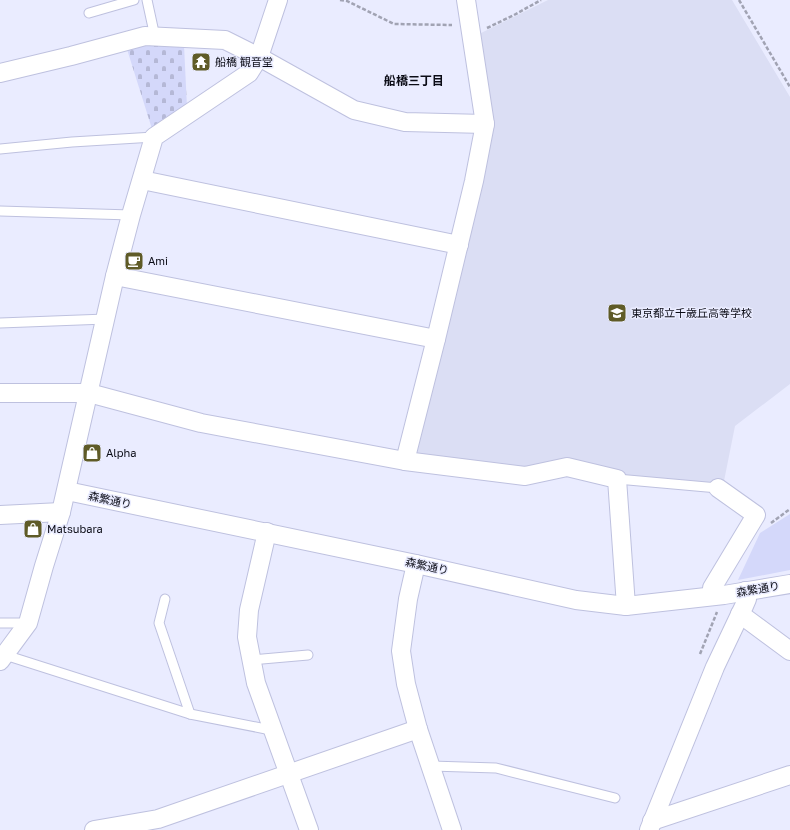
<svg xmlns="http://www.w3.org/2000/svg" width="790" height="830" font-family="'Golos Text','Noto Sans JP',sans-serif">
	<defs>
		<pattern id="cemetery-stones" width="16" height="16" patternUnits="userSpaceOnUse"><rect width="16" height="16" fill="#d4d8fa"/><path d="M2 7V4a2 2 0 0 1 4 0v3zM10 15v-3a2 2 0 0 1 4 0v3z" fill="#b5b8d6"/></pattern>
	</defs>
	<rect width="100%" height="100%" fill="#eaecff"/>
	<!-- built -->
	<polygon fill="#dbdef4" points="548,0 732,0 790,97 790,384 735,426 723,486 525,472 409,457 487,124 475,36"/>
	<!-- cemetery -->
	<polygon fill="url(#cemetery-stones)" points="140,42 184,45 187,107 152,129 126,46"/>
	<!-- park -->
	<polygon fill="#d4d8fa" points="790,514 790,570 738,580 760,533"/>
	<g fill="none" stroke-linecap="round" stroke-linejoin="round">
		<!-- lane casing -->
		<g stroke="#bec1df" stroke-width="11">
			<g id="lane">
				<polyline points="147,0 155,37"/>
				<polyline points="89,13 134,0"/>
				<polyline points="0,149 72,142 154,137"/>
				<polyline points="0,211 131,215"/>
				<polyline points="0,323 106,319"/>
				<polyline points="617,479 718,488"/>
				<polyline points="165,599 159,623 190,714"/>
				<polyline points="0,623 28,623"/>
				<polyline points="5,655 190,714 266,729 273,726"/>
				<polyline points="252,660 308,655"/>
				<polyline points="431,766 496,768 615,798"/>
			</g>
		</g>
		<!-- street casing -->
		<g stroke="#bec1df" stroke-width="20">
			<g id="street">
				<polyline points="0,73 71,56 145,36 225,40 259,57 354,110 405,122 485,124"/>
				<polyline points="142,180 459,245"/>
				<polyline points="115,276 436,339"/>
				<polyline points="0,393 89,393 201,423 405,461 525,476 567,467 617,479 626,606"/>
				<polyline points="405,461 436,339 474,181 485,124 466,0"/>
				<polyline points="67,491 416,564 576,600 626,606 724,595 790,584"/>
				<polyline points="0,515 61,512"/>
				<polyline points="267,532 249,610 247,637 256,683 309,830"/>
				<polyline points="416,564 408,599 401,651 406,684 418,729 452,830"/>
				<polyline points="713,596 712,588 756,515 718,488"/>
				<polyline points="740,614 790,651"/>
				<polyline points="0,661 28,623 44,566 61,512 115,276 131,215 154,137 249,73 259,57 278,0"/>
				<polyline points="652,821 790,775"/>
				<polyline points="94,830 158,819 418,729"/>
				<polyline points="649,830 715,667 744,606 747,599 745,591"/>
			</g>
		</g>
		<!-- path -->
		<g stroke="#a1a3b3" stroke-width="2.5" stroke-dasharray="4 2" stroke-linecap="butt">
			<polyline points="340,0 347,1 394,24 452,25"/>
			<polyline points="739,0 790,87"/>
			<polyline points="487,28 514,15 541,0"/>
			<polyline points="771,523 790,509"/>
			<polyline points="700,654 717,612"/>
		</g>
		<!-- lane -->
		<use href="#lane" stroke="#fff" stroke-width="9"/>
		<!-- street -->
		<use href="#street" stroke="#fff" stroke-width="18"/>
	</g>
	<!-- icons -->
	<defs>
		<g id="temple-square" transform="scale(1)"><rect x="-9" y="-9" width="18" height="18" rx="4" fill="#5f5b27" stroke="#eaecff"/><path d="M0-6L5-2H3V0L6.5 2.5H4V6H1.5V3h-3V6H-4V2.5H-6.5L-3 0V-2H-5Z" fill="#fff"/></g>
		<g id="cafe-square" transform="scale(1)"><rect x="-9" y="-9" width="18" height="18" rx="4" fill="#5f5b27" stroke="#eaecff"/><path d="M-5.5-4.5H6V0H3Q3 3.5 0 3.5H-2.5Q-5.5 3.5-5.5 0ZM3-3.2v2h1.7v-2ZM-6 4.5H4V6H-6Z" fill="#fff"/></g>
		<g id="school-square" transform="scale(1)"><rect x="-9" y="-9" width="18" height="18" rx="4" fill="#5f5b27" stroke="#eaecff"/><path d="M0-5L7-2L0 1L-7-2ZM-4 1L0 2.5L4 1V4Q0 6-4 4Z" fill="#fff"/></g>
		<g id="shop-square" transform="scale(1)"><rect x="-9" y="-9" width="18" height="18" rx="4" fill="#5f5b27" stroke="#eaecff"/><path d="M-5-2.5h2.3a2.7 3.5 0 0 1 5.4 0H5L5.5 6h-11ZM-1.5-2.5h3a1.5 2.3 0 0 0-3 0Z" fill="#fff"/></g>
	</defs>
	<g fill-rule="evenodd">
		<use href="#temple-square" x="201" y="62"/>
		<use href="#cafe-square" x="134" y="261"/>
		<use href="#school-square" x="617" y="313"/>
		<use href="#shop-square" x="92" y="453"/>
		<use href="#shop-square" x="33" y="529"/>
	</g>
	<g text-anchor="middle" stroke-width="3" stroke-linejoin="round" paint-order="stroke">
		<!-- poi labels -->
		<g font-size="11" fill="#0b0c16" stroke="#eaecff" text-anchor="start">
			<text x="215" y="66">船橋 観音堂</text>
			<text x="148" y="265">Ami</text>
			<text x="631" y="317">東京都立千歳丘高等学校</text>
			<text x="106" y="457">Alpha</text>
			<text x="47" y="533">Matsubara</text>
		</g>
		<!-- street labels -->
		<g font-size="11" fill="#0b0c16" stroke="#eaecff">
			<text transform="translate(110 500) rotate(12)" y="4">森繁通り</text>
			<text transform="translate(427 566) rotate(12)" y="4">森繁通り</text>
			<text transform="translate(758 589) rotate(-10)" y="4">森繁通り</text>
		</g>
		<!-- neighbourhood labels -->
		<g font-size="12" font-weight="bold" fill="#0b0c16" stroke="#eaecff">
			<text x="414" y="85">船橋三丁目</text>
		</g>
	</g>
</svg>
